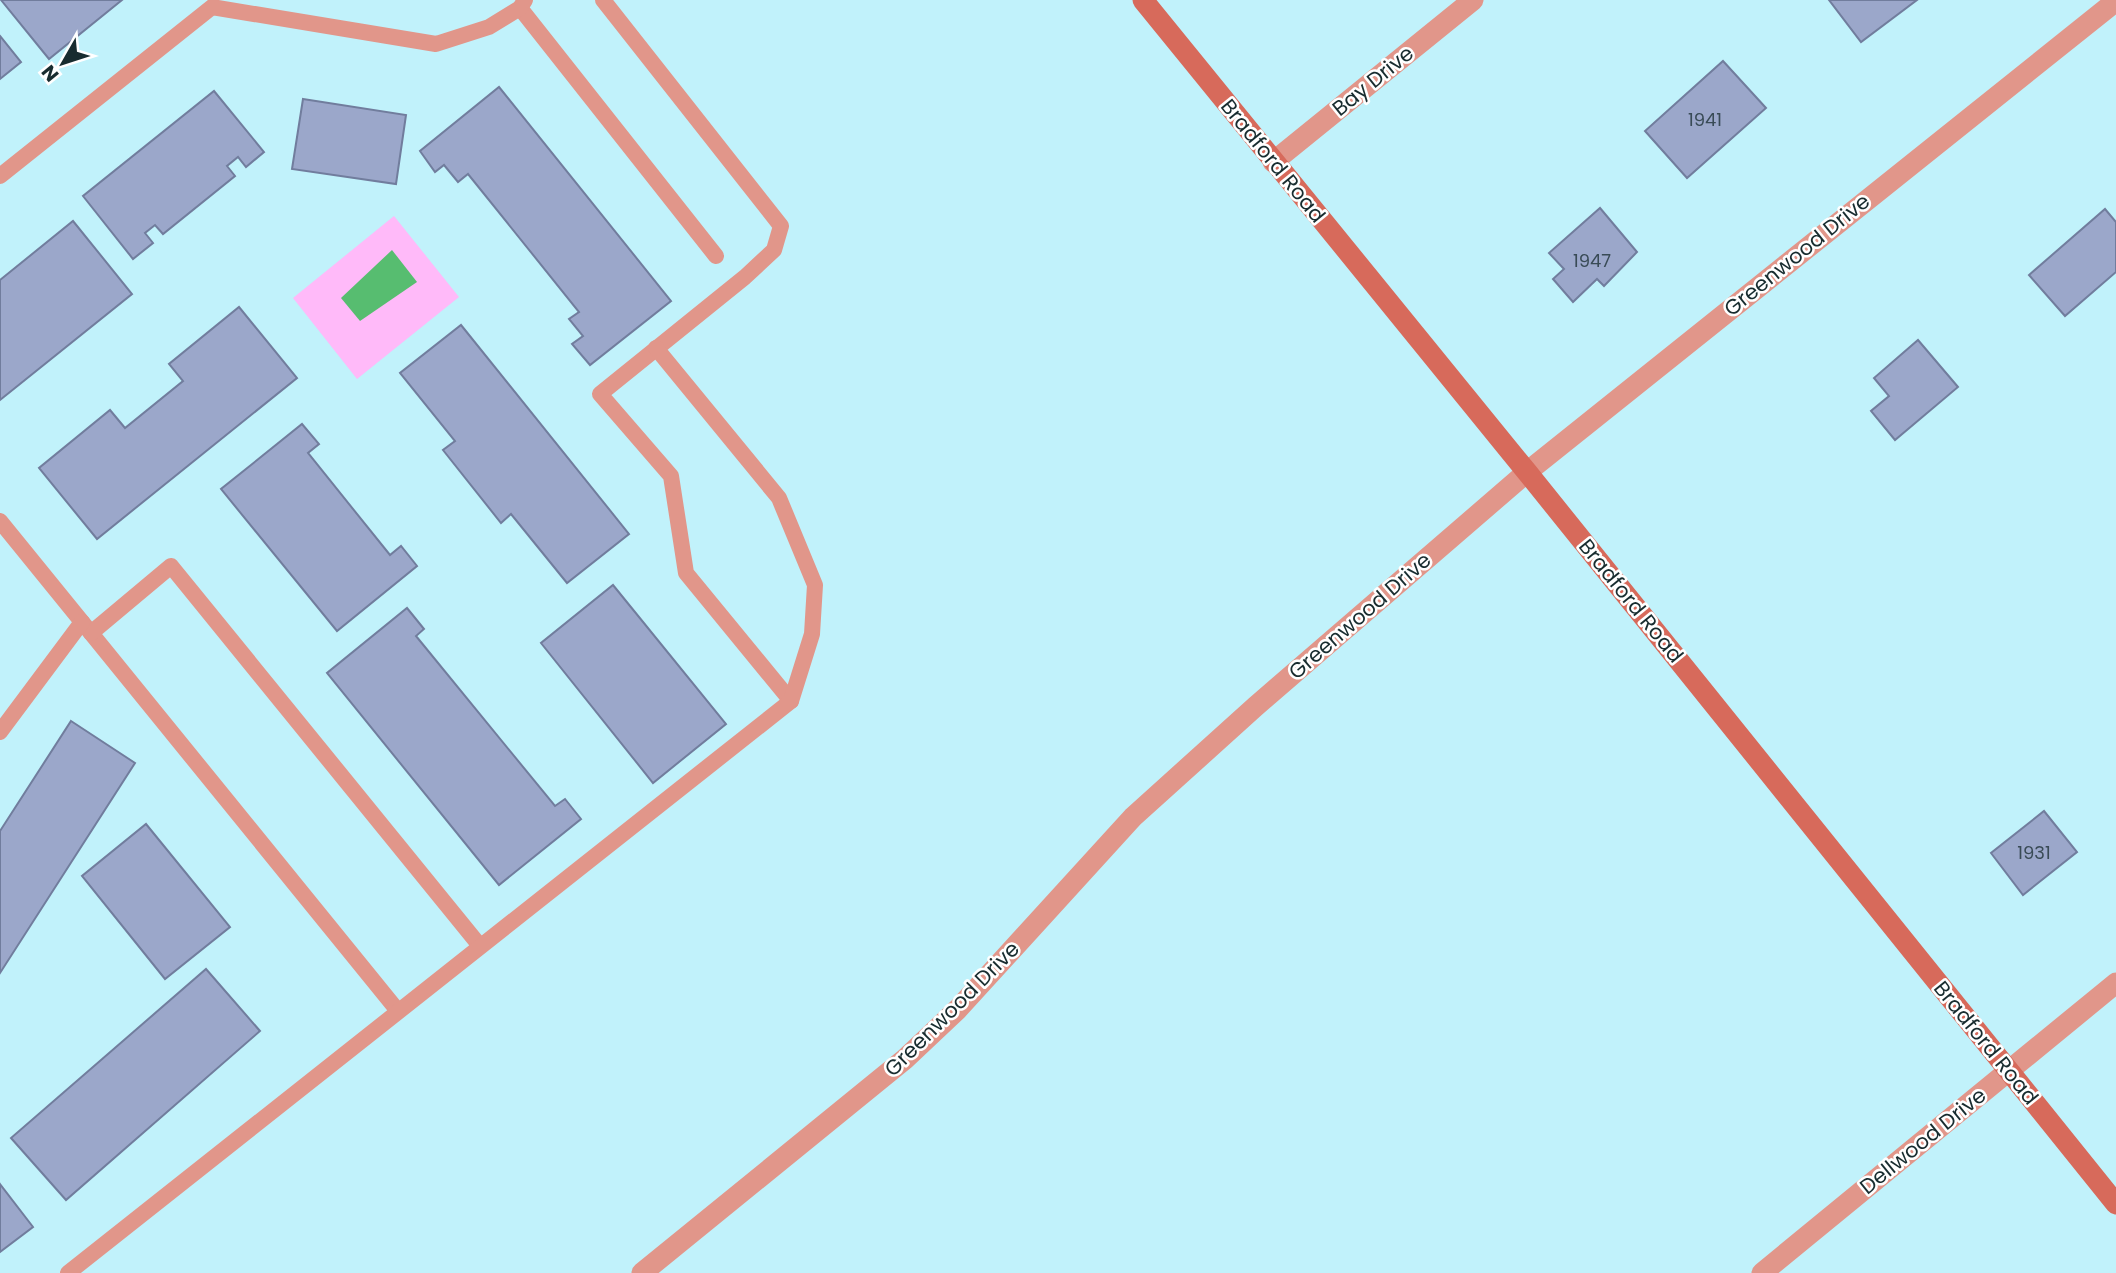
<svg xmlns="http://www.w3.org/2000/svg" width="2116" height="1273" font-family="Poppins,sans-serif">
	<rect width="100%" height="100%" fill="#c1f2fb"/>
	<!-- green -->
	<polygon fill="#ffbaf9" points="394,216 459,297 357,379 293,298"/>
	<!-- water -->
	<polygon fill="#57bd70" points="392,250 417,282 360,321 341,298"/>
	<!-- building -->
	<g fill="#9ba7ca" stroke="#717d9d" stroke-width="2">
		<polygon points="1,0 122,0 49,59"/>
		<polygon points="1829,0 1917,0 1861,42"/>
		<polygon points="0,36 21,62 0,79"/>
		<polygon points="1723,61 1766,108 1687,178 1645,131"/>
		<polygon points="499,87 671,301 590,365 572,344 583,336 569,319 579,312 468,174 458,182 444,165 435,172 420,151"/>
		<polygon points="214,91 264,152 246,167 238,157 227,166 235,176 163,234 155,225 145,233 153,243 133,259 83,196"/>
		<polygon points="303,99 406,115 396,184 292,169"/>
		<polygon points="1600,208 1637,252 1604,286 1597,279 1573,302 1553,279 1564,269 1549,253"/>
		<polygon points="2105,209 2116,222 2116,272 2065,316 2029,275"/>
		<polygon points="73,221 132,294 0,400 0,280"/>
		<polygon points="239,307 297,378 97,539 39,468 110,410 125,428 183,381 169,364"/>
		<polygon points="461,325 629,534 567,583 511,514 501,523 443,450 455,441 400,373"/>
		<polygon points="1918,340 1958,387 1895,440 1871,411 1889,396 1874,378"/>
		<polygon points="302,424 319,444 308,453 390,555 401,546 417,566 337,631 221,489"/>
		<polygon points="613,585 726,724 653,783 541,643"/>
		<polygon points="407,608 424,629 416,636 555,806 565,799 581,819 499,885 327,673"/>
		<polygon points="71,721 135,763 0,973 0,831"/>
		<polygon points="2044,811 2077,852 2023,895 1991,853"/>
		<polygon points="146,824 230,927 165,979 82,876"/>
		<polygon points="206,969 260,1031 66,1200 11,1138"/>
		<polygon points="0,1184 33,1227 0,1252"/>
	</g>
	<g fill="none" stroke-linecap="round" stroke-linejoin="round">
		<!-- lane -->
		<g stroke="#e1968a" stroke-width="16">
			<polyline points="603,0 781,226 774,250 745,277 600,394 671,476 686,573 791,701"/>
			<polyline points="520,8 716,256"/>
			<polyline points="0,176 212,7 436,44 489,27 520,8 525,0"/>
			<polyline points="0,521 398,1011"/>
			<polyline points="91,633 171,566 480,946"/>
			<polyline points="0,732 82,622"/>
			<polyline points="68,1273 791,701 812,634 815,585 779,498 656,348"/>
		</g>
		<!-- street -->
		<g stroke="#e1968a" stroke-width="21">
			<polyline points="1273,162 1473,0"/>
			<polyline points="642,1273 905,1059 958,1009 1133,817 1256,706 1527,472 2116,1"/>
			<polyline points="1762,1273 2116,983"/>
		</g>
		<!-- secondary -->
		<polyline stroke="#d76a5b" stroke-width="21" points="1143,0 1527,472 2116,1204"/>
	</g>
	<g text-anchor="middle" stroke-width="5" stroke-linejoin="round" paint-order="stroke">
		<!-- number labels -->
		<g font-size="18" fill="#394b56">
			<text x="1705" y="126">1941</text>
			<text x="1592" y="267">1947</text>
			<text x="2034" y="859">1931</text>
		</g>
		<!-- street labels -->
		<g font-size="21" fill="#182c2f" stroke="#fff">
			<text transform="translate(1373 81) rotate(-39)" y="7">Bay Drive</text>
			<text transform="translate(1273 161) rotate(51)" y="7">Bradford Road</text>
			<text transform="translate(1797 255) rotate(-39)" y="7">Greenwood Drive</text>
			<text transform="translate(1631 601) rotate(51)" y="7">Bradford Road</text>
			<text transform="translate(1360 616) rotate(-41)" y="7">Greenwood Drive</text>
			<text transform="translate(952 1009) rotate(-45)" y="7">Greenwood Drive</text>
			<text transform="translate(1986 1043) rotate(51)" y="7">Bradford Road</text>
			<text transform="translate(1923 1141) rotate(-39)" y="7">Dellwood Drive</text>
		</g>
	</g>
	<!-- north arrow -->
	<g transform="translate(63 63) rotate(231)" stroke="#ffffff" stroke-width="5" paint-order="stroke">
	<path d="M0-5L12 26L0 18L-12 26Z" fill="#182c2f"/>
	<text y="-10" font-size="19" font-weight="bold" text-anchor="middle" fill="#182c2f">N</text>
	</g>
</svg>
